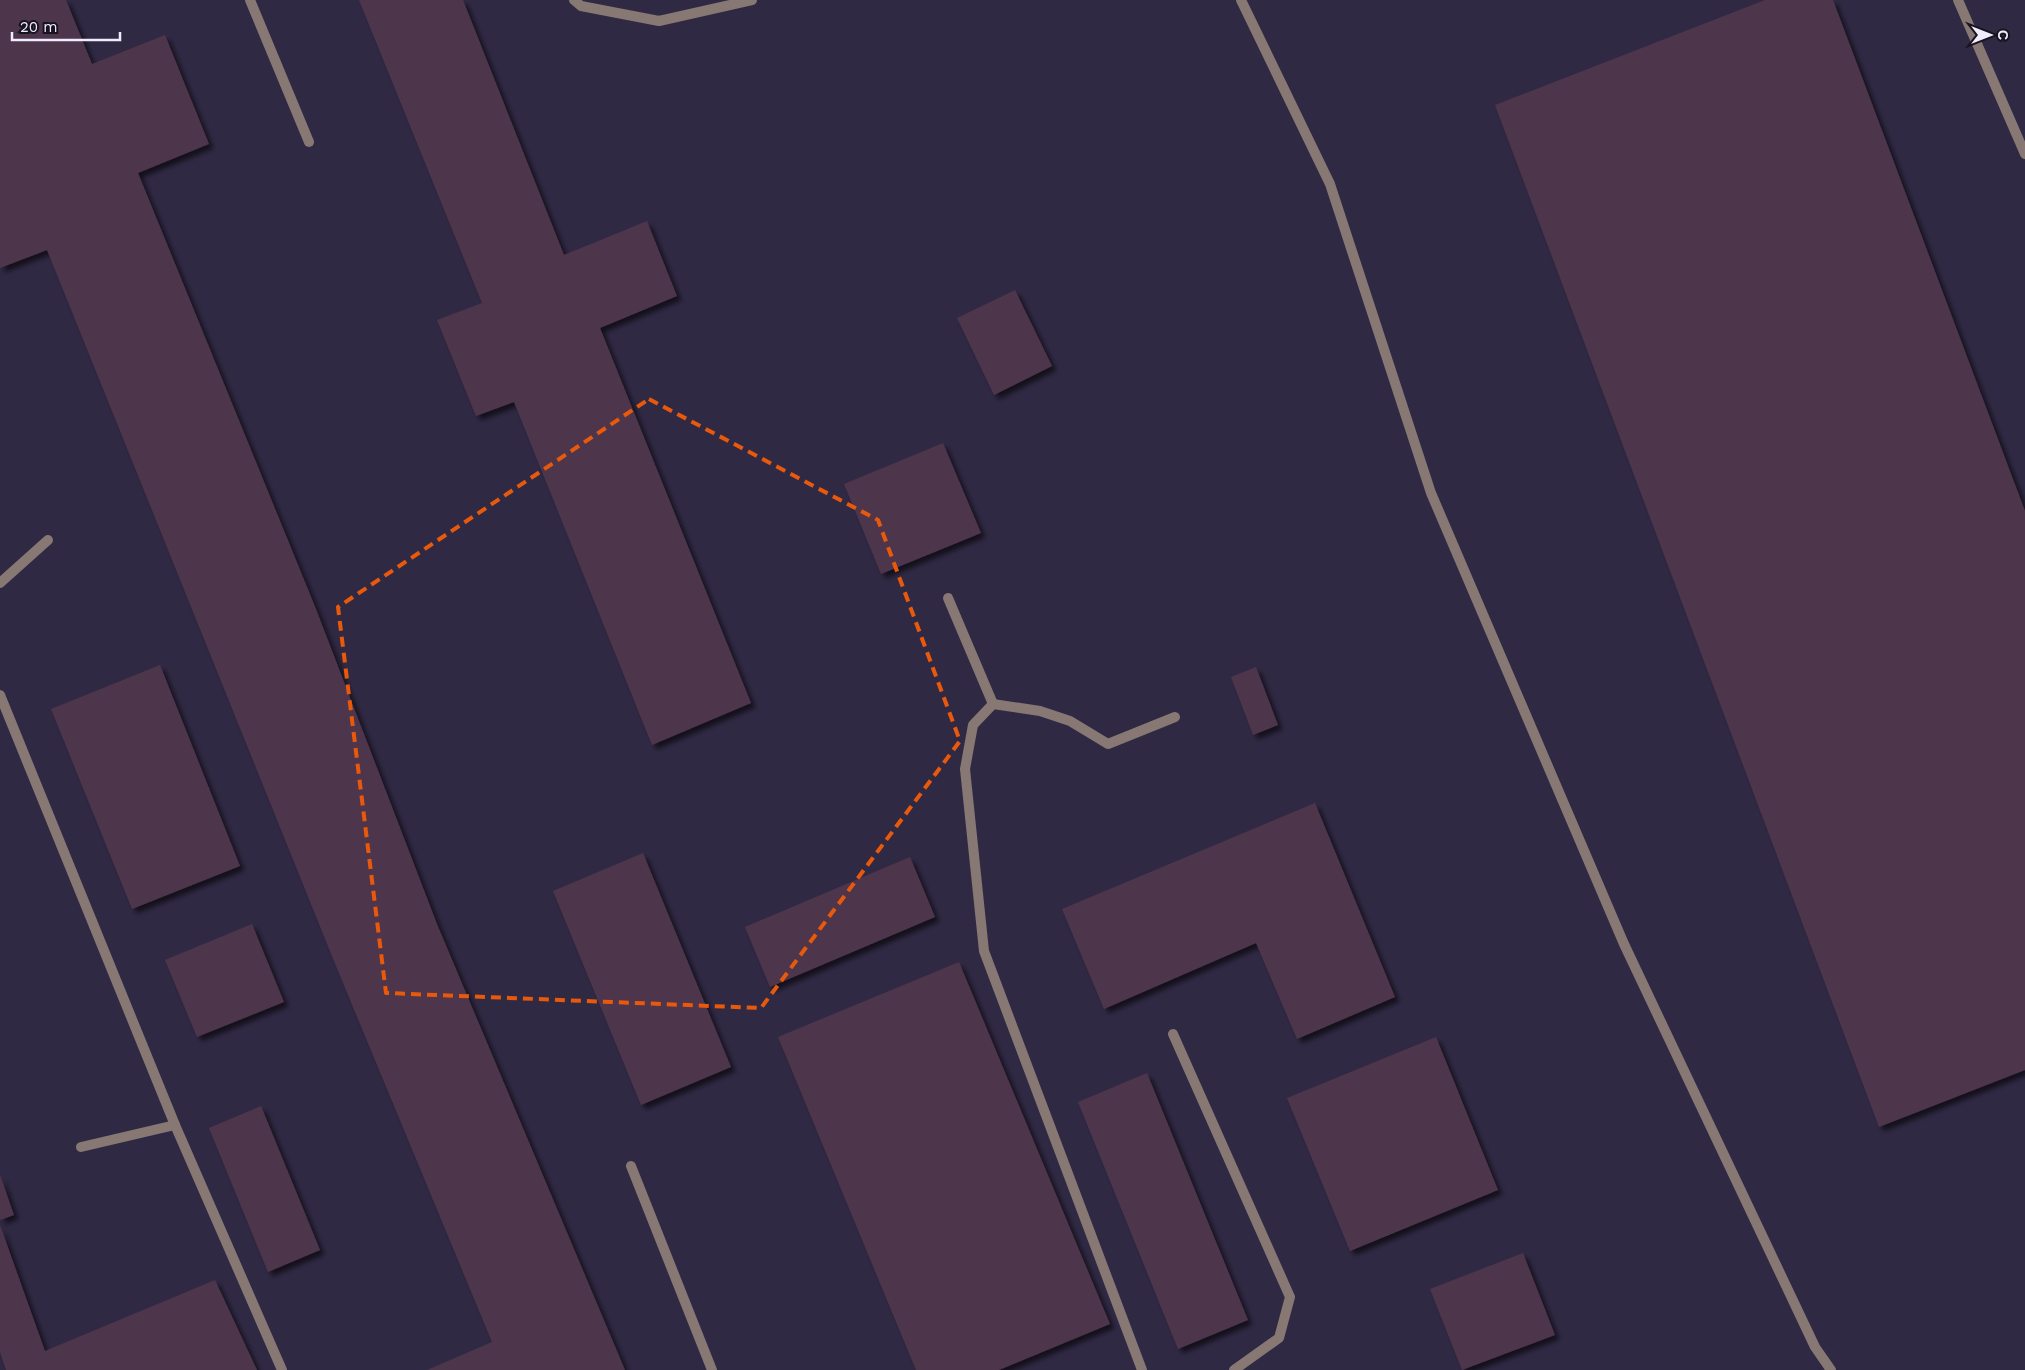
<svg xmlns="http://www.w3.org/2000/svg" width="2025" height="1370" font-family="'Work Sans',sans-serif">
	<defs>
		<filter id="shadow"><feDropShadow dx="4.5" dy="4.5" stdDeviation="2.5" flood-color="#0009"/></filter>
	</defs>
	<rect width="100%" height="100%" fill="#302944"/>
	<!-- building -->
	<g fill="#4d354c" filter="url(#shadow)">
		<polygon points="0,0 66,0 92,64 165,35 209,144 138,173 316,609 437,924 625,1370 427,1370 492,1342 336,966 47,250 0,268"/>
		<polygon points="359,0 463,0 564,255 647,221 677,296 600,328 751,703 652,745 514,402 476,416 437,320 482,303"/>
		<polygon points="1765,0 1833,0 2025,511 2025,1070 1879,1127 1495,105"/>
		<polygon points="1015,290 1052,366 994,395 957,318"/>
		<polygon points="943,443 981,533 881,574 844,484"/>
		<polygon points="160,665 240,866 132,909 51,709"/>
		<polygon points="1256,667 1278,725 1253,735 1231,677"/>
		<polygon points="1315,803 1395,997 1297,1039 1256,943 1104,1009 1062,909"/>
		<polygon points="643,853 731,1067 641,1105 553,891"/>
		<polygon points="910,857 935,917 770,987 745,927"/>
		<polygon points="252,924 284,1002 197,1037 165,960"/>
		<polygon points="959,962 1110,1324 999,1370 916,1370 778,1037"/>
		<polygon points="1436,1037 1498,1190 1350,1251 1287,1098"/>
		<polygon points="1147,1073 1248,1320 1178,1349 1078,1102"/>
		<polygon points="261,1106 320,1250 268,1272 209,1128"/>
		<polygon points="0,1175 14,1215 0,1220"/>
		<polygon points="0,1225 45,1351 215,1280 257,1370 6,1370 0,1352"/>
		<polygon points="1523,1253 1555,1335 1462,1370 1430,1289"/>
	</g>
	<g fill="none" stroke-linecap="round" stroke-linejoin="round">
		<!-- lane -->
		<g stroke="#877873" stroke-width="10">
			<polyline points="250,0 309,142"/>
			<polyline points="574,0 581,6 659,21 752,0"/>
			<polyline points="1241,0 1330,184 1431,493 1624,944 1815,1347 1831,1370"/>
			<polyline points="1958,0 2025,154"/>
			<polyline points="0,583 48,540"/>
			<polyline points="948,598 993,704"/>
			<polyline points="0,695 175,1125 282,1370"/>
			<polyline points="1173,1034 1290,1297 1279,1338 1234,1370"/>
			<polyline points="81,1147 175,1125"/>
			<polyline points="631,1166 712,1370"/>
			<polyline points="1142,1370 984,951 965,769 973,725 993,704 1040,711 1070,721 1108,744 1175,717"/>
		</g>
	</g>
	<!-- marked area -->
	<path fill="none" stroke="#e8590c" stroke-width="4" stroke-dasharray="10 6" stroke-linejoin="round" d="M649 399 878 520 960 741 761 1008 386 993 338 607Z"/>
	<!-- north arrow -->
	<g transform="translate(1990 35) rotate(90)" stroke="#171420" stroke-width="4" paint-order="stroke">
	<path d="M0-4L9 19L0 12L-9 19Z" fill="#f0ecfe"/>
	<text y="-8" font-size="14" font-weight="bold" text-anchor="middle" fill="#f0ecfe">С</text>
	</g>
	<!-- scale -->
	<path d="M12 32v8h108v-8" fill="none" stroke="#f0ecfe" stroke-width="2.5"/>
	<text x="20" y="32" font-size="15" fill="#f0ecfe" stroke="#171420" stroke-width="4" paint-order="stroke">20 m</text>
</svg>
